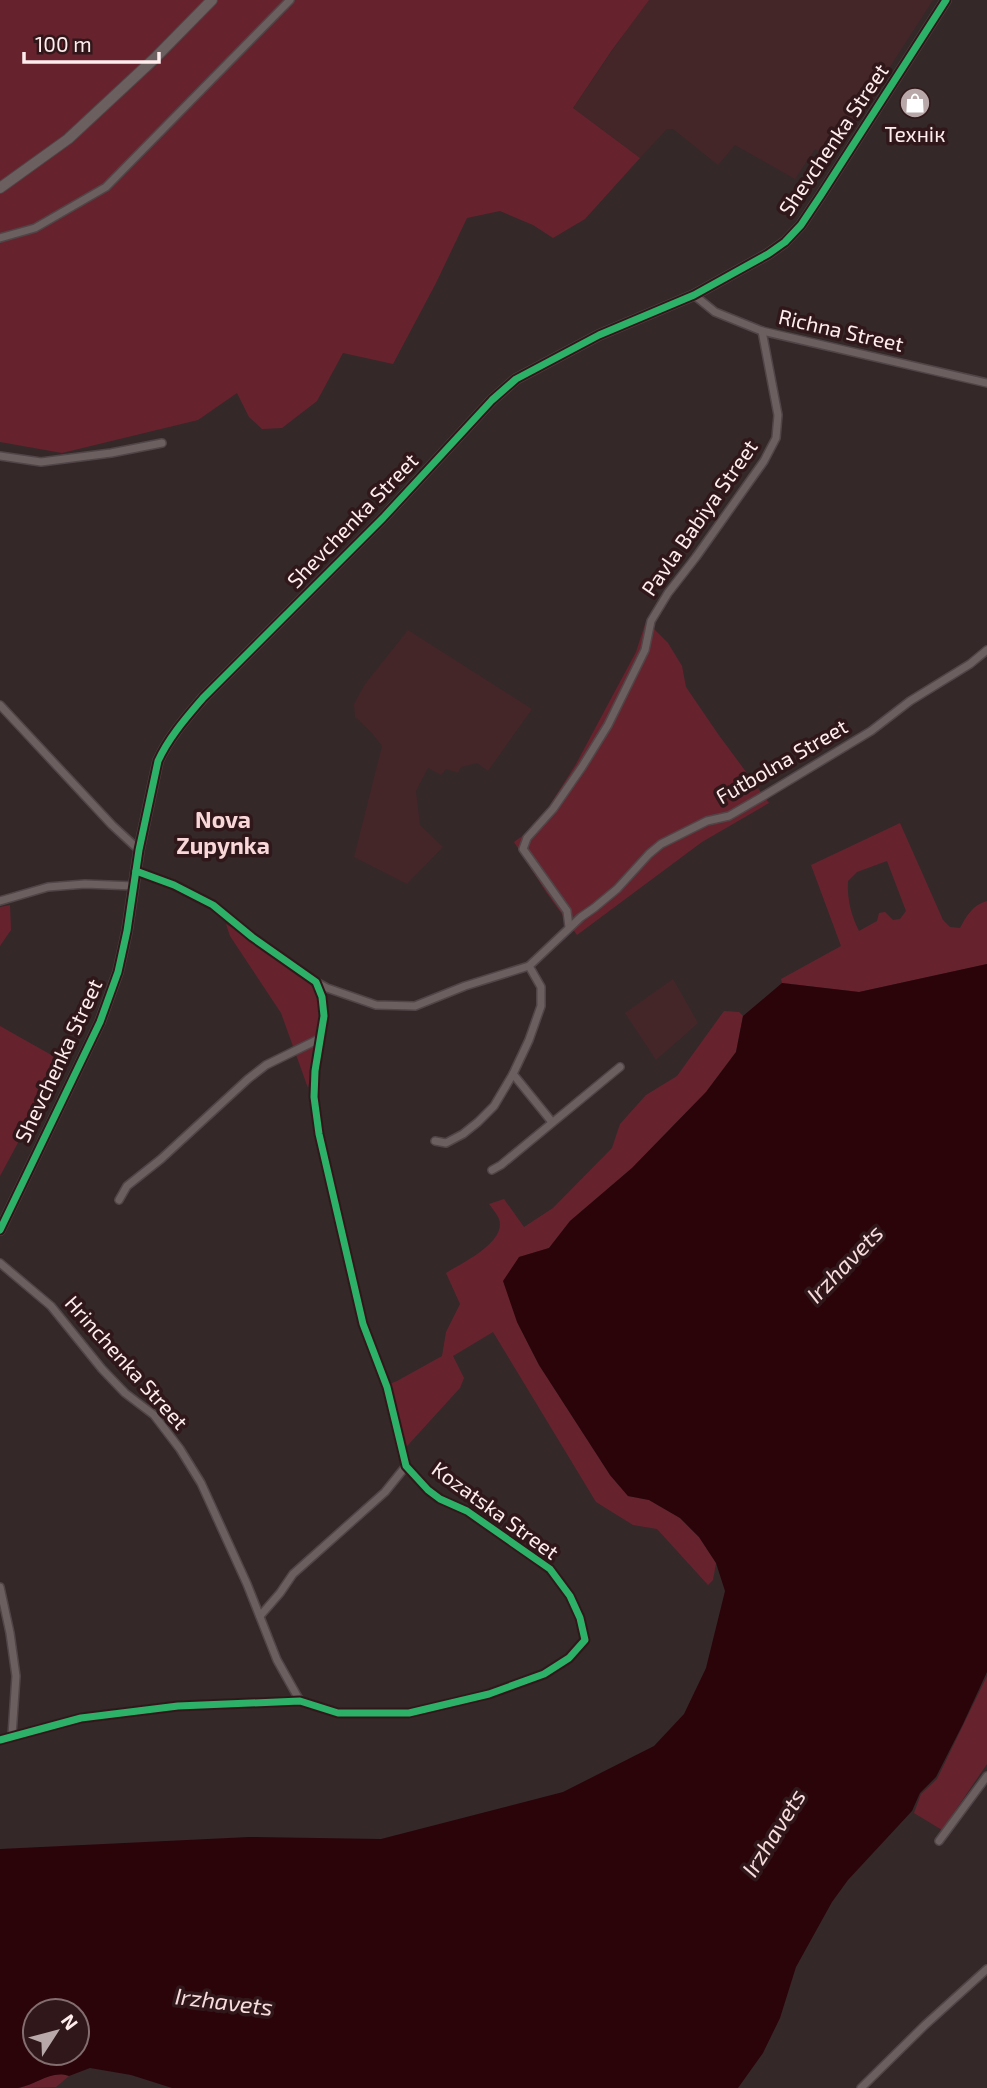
<svg xmlns="http://www.w3.org/2000/svg" width="987" height="2088" font-family="'Exo 2',sans-serif">
	<rect width="100%" height="100%" fill="#352829"/>
	<!-- built -->
	<g fill="#442629">
		<polygon points="647,0 933,0 848,132 844,134 828,158 815,149 795,179 735,145 718,165 673,129 667,129 640,158 573,108"/>
		<polygon points="408,630 532,709 488,771 477,763 461,767 458,773 446,769 441,775 428,768 416,791 420,825 443,847 407,884 354,857 382,746 372,733 355,717 354,704 365,684"/>
		<polygon points="673,979 698,1023 656,1060 625,1013"/>
	</g>
	<!-- green -->
	<g fill="#66232e" fill-rule="evenodd">
		<polygon points="0,0 649,0 612,50 573,108 640,158 585,219 553,238 533,225 500,211 467,218 436,283 393,364 343,353 317,401 282,428 262,429 249,417 237,393 198,420 62,453 0,442"/>
		<polygon points="646,621 668,643 682,666 686,687 718,734 769,803 702,842 577,935 546,892 514,842 525,834 548,808 576,764 636,652"/>
		<path d="M900 823 943 920 950 927 960 928C967 915 973 905 987 901V964L859 992 782 983 781 979 841 946 811 865ZM887 861 906 911 900 919 893 920 885 912 879 913 877 921 859 931C851 915 847 899 848 881L857 872Z"/>
		<polygon points="10,905 11,930 0,946 0,907"/>
		<path d="M226 924C244 935 309 976 316 992 324 1013 317 1030 313 1050 311 1063 311 1075 308 1088L281 1013 230 936Z"/>
		<path d="M724 1011 739 1012 743 1016 736 1052 706 1092 632 1168 570 1221 549 1248 519 1257 517 1322 539 1365 610 1475 628 1496 649 1500 680 1518 699 1537 716 1563 713 1580 708 1585 657 1529 633 1525 596 1502 493 1332 453 1356 464 1378 460 1388 398 1456 382 1387 397 1381 442 1356 446 1332 460 1304 446 1273C462 1263 507 1242 499 1219 497 1214 492 1208 489 1204L504 1199 524 1227 553 1208 612 1148 620 1124 646 1095 677 1076Z"/>
		<polygon points="0,1026 62,1061 0,1176"/>
		<polygon points="987,1676 987,1764 942,1830 914,1813 921,1794 937,1779"/>
		<polygon points="60,2073 69,2076 56,2087 20,2088 49,2076"/>
	</g>
	<!-- water -->
	<path fill="#2b040a" fill-rule="evenodd" d="M987 964V1672L963 1724 936 1777 920 1793 912 1811 848 1880 832 1902 796 1967 780 2018 763 2053 738 2088H172L131 2075 90 2068 69 2076C50 2070 37 2085 18 2088 12 2088 6 2088 0 2088V1849L249 1837 381 1839 563 1792 654 1746 684 1714 706 1668 725 1591 716 1563 699 1537 680 1518 649 1500 628 1496 610 1475 539 1365 517 1322 503 1281 519 1257 549 1248 570 1221 632 1168 706 1092 736 1052 743 1016 782 983 859 992ZM35 2011H77V2053H35Z"/>
	<g fill="none" stroke-linecap="round" stroke-linejoin="round">
		<!-- street casing -->
		<g stroke="#514547" stroke-width="10">
			<g id="street">
				<polyline points="0,238 35,228 106,187 290,0"/>
				<polyline points="694,295 715,312 762,331 987,383"/>
				<polyline points="0,456 41,462 111,453 162,443"/>
				<polyline points="0,705 112,825 139,850"/>
				<polyline points="0,901 48,887 85,884 134,886"/>
				<polyline points="569,927 567,911 523,849 527,838 553,809 582,767 608,725 645,650 651,621 668,593 696,557 764,461 776,438 778,415 762,331"/>
				<polyline points="316,982 327,988 376,1005 415,1006 465,986 529,966"/>
				<polyline points="513,1074 552,1122"/>
				<polyline points="435,1141 446,1143 463,1134 478,1122 494,1106 513,1074 529,1040 541,1006 541,987 529,966 581,917 594,908 617,889 649,854 661,844 707,821 729,816 760,798 871,731 910,701 970,664 987,650"/>
				<polyline points="492,1170 501,1165 620,1067"/>
				<polyline points="119,1200 127,1186 161,1159 248,1079 266,1065 319,1039"/>
				<polyline points="0,1263 51,1306 102,1369 125,1393 154,1415 180,1449 201,1483 247,1584 277,1660 300,1701"/>
				<polyline points="0,1587 10,1633 16,1676 12,1735"/>
				<polyline points="260,1616 280,1593 293,1574 385,1492 406,1466"/>
				<polyline points="0,1740 81,1718 178,1706 300,1701 338,1713 409,1713 489,1694 544,1674 569,1658 585,1640 580,1618 570,1596 550,1569 467,1511 440,1499 428,1490 406,1466 387,1387 363,1324 319,1134 314,1097 315,1071 324,1016 322,997 316,982 252,937 213,905 174,885 136,871"/>
				<polyline points="939,1841 987,1776"/>
				<polyline points="861,2088 925,2025 987,1969"/>
			</g>
		</g>
		<!-- secondary casing -->
		<g stroke="#514547" stroke-width="12">
			<g id="secondary">
				<polyline points="0,188 68,139 154,59 212,0"/>
				<path d="M0 1230 100 1022 118 972 127 931 139 850 158 761C169 737 186 718 203 698L383 518 492 400 516 379 599 335 694 295 768 254 785 242 801 225 821 195 946 0"/>
			</g>
		</g>
		<!-- street -->
		<use href="#street" stroke="#6b5f60" stroke-width="7"/>
		<!-- secondary -->
		<use href="#secondary" stroke="#6b5f60" stroke-width="10"/>
		<!-- cycleway casing -->
		<g stroke="#30181a" stroke-width="11">
			<g id="cycleway">
				<path d="M0 1230 100 1022 118 972 127 931 139 850 158 761C169 737 186 718 203 698L383 518 492 400 516 379 599 335 694 295 768 254 785 242 801 225 821 195 946 0"/>
				<polyline points="0,1740 81,1718 178,1706 300,1701 338,1713 409,1713 489,1694 544,1674 569,1658 585,1640 580,1618 570,1596 550,1569 467,1511 440,1499 428,1490 406,1466 387,1387 363,1324 319,1134 314,1097 315,1071 324,1016 322,997 316,982 252,937 213,905 174,885 136,871"/>
			</g>
		</g>
		<!-- cycleway -->
		<use href="#cycleway" stroke="#2db169" stroke-width="7"/>
	</g>
	<!-- icons -->
	<defs>
		<g id="shop-disc" transform="scale(1.575)"><circle r="9.5" fill="#b8a8a9" stroke="#30181a"/><path d="M-5-2.5h2.3a2.7 3.5 0 0 1 5.4 0H5L5.5 6h-11ZM-1.5-2.5h3a1.5 2.3 0 0 0-3 0Z" fill="#fff"/></g>
	</defs>
	<g fill-rule="evenodd">
		<use href="#shop-disc" x="915" y="103"/>
	</g>
	<g text-anchor="middle" stroke-width="7" stroke-linejoin="round" paint-order="stroke">
		<!-- poi labels -->
		<g font-size="21" fill="#ffedee" stroke="#30181a">
			<text x="915" y="142">Технік</text>
		</g>
		<!-- street labels -->
		<g font-size="21" fill="#ffedee" stroke="#30181a">
			<text transform="translate(834 140) rotate(-56)" y="7">Shevchenka Street</text>
			<text transform="translate(841 331) rotate(13)" y="7">Richna Street</text>
			<text transform="translate(700 518) rotate(-55)" y="7">Pavla Babiya Street</text>
			<text transform="translate(353 521) rotate(-46)" y="7">Shevchenka Street</text>
			<text transform="translate(782 762) rotate(-30)" y="7">Futbolna Street</text>
			<text transform="translate(59 1061) rotate(-65)" y="7">Shevchenka Street</text>
			<text transform="translate(126 1363) rotate(48)" y="7">Hrinchenka Street</text>
			<text transform="translate(495 1511) rotate(36)" y="7">Kozatska Street</text>
		</g>
		<!-- neighbourhood labels -->
		<g font-size="23" font-weight="bold" fill="#f9d7d9" stroke="#30181a">
			<text x="223" y="828">Nova<tspan x="223" dy="26">Zupynka</tspan></text>
		</g>
		<!-- water labels -->
		<g font-size="23" font-style="italic" fill="#f8ddde" stroke="#30181a">
			<text transform="translate(845 1264) rotate(-46)" y="8">Irzhavets</text>
			<text transform="translate(774 1833) rotate(-58)" y="8">Irzhavets</text>
			<text transform="translate(224 2002) rotate(7)" y="8">Irzhavets</text>
		</g>
	</g>
	<!-- north arrow -->
	<g transform="translate(56 2032) rotate(54)"><circle r="33" fill="#30181a" stroke="#836d6f" stroke-width="2"/>
	<path d="M0-5L12 26L0 18L-12 26Z" fill="#b8a8a9"/>
	<text y="-10" font-size="19" font-weight="bold" text-anchor="middle" fill="#ffedee">N</text>
	</g>
	<!-- scale -->
	<path d="M24 52v10h135v-10" fill="none" stroke="#ffedee" stroke-width="3.5"/>
	<text x="35" y="52" font-size="21" fill="#ffedee" stroke="#30181a" stroke-width="5" paint-order="stroke">100 m</text>
</svg>
